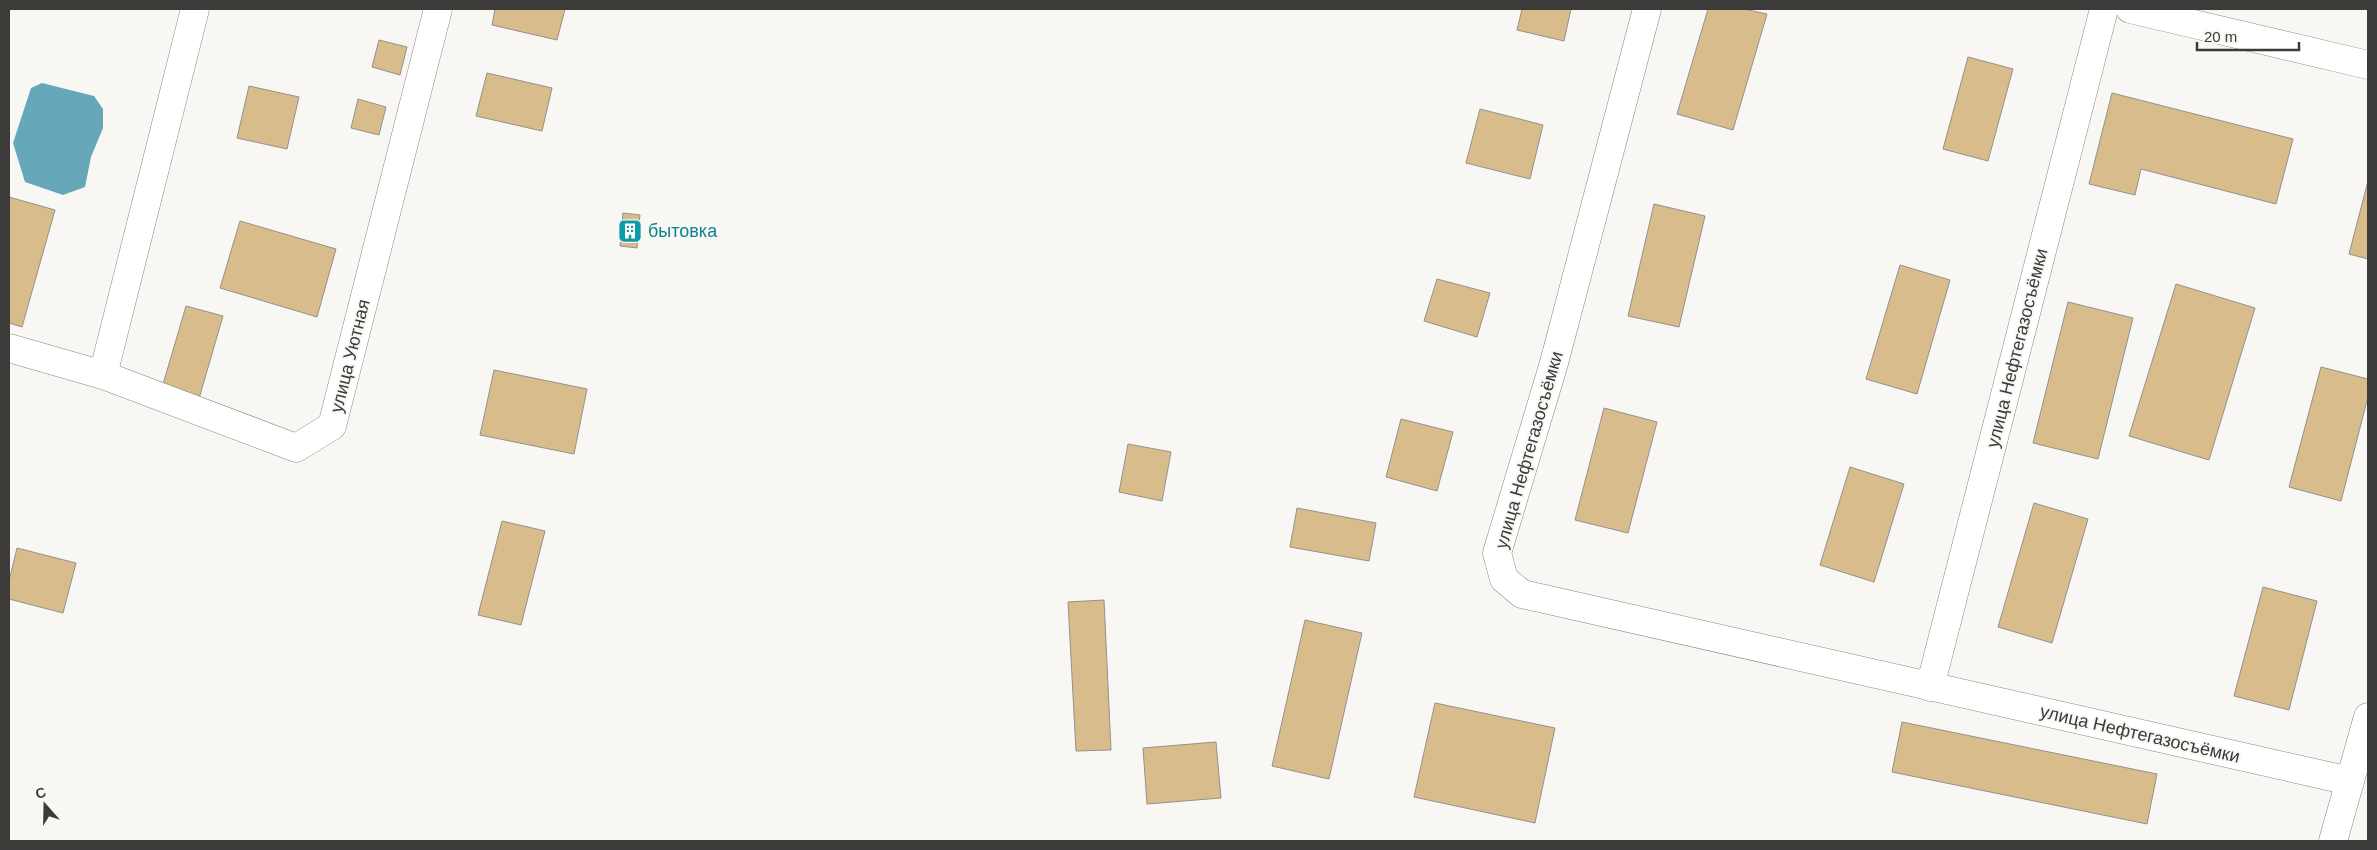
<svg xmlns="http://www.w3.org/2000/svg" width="2377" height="850" font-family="Arial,sans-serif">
	<rect width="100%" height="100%" fill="#f9f7f4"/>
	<!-- water -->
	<polygon fill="#66a8ba" points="42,83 94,96 103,109 103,128 91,157 85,187 63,195 25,182 13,143 31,88"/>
	<!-- building -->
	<g fill="#d9bc8b" stroke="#93918e">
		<polygon points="495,9 565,9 557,40 492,25"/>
		<polygon points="1522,9 1571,9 1564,41 1517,30"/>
		<polygon points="1708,9 1744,9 1767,14 1733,130 1677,114"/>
		<polygon points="379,40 407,47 400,75 372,67"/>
		<polygon points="1968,57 2013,69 1988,161 1943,149"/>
		<polygon points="487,73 552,88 542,131 476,116"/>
		<polygon points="249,86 299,97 287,149 237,138"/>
		<polygon points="2112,93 2293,139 2276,204 2141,169 2135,195 2089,184"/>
		<polygon points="358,99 386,107 379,135 351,128"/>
		<polygon points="1480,109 1543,125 1530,179 1466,163"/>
		<polygon points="2368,181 2368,259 2349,254"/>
		<polygon points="9,197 55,210 22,327 9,323"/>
		<polygon points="1654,204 1705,216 1679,327 1628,316"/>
		<polygon points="623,213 640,215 637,248 620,246"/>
		<polygon points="240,221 336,249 317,317 220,288"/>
		<polygon points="1900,265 1950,280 1917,394 1866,379"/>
		<polygon points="1437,279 1490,293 1477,337 1424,321"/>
		<polygon points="2176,284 2255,308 2209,460 2129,436"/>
		<polygon points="2068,302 2133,318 2098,459 2033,443"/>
		<polygon points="186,306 223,316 198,402 161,391"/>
		<polygon points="2321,367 2368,379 2368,397 2341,501 2289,487"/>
		<polygon points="494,370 587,389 574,454 480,435"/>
		<polygon points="1604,408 1657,422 1628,533 1575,520"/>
		<polygon points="1401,419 1453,432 1437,491 1386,477"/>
		<polygon points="1128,444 1171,452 1162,501 1119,492"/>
		<polygon points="1850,467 1904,484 1874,582 1820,565"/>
		<polygon points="2034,503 2088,519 2052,643 1998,627"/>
		<polygon points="1297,508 1376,523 1369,561 1290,547"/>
		<polygon points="502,521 545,531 521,625 478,615"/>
		<polygon points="17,548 76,563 63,613 9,599 9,581"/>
		<polygon points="2263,587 2317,601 2289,710 2234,696"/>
		<polygon points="1104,600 1111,750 1076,751 1068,602"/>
		<polygon points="1305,620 1362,633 1329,779 1272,766"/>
		<polygon points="1435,703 1555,728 1535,823 1414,797"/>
		<polygon points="1902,722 2157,774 2147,824 1892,772"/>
		<polygon points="1216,742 1221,798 1147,804 1143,748"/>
	</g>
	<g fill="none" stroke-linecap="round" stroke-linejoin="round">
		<!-- street casing -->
		<g stroke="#898784" stroke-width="29">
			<g id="street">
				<polyline points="1647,9 1554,363 1497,553 1504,579 1522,594 2350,781"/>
				<polyline points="2130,9 2368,65"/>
				<polyline points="9,348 103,375 296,448 332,426 438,9"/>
				<polyline points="103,375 195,9"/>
				<polyline points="1930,687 2104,9"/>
				<polyline points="2333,841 2368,717"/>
			</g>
		</g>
		<!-- street -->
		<use href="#street" stroke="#fff" stroke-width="28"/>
	</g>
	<!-- icons -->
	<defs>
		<g id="building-square" transform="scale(1.25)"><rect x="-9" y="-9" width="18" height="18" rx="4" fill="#0f9aa8" stroke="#f9f7f4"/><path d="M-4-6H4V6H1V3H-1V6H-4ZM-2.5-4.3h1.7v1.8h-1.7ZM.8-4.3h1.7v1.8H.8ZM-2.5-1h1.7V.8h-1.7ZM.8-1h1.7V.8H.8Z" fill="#fff"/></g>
	</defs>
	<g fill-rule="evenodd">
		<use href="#building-square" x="630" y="231"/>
	</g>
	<g text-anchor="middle" stroke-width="4" stroke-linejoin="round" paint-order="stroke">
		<!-- culture labels -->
		<g font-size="18" fill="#0d838f" stroke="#f9f7f4" text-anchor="start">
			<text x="648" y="237">бытовка</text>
		</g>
		<!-- street labels -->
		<g font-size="18" fill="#3c3b3a" stroke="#f9f7f4">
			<text transform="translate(2017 348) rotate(-76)" y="6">улица Нефтегазосъёмки</text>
			<text transform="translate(350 356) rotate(-76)" y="6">улица Уютная</text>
			<text transform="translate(1529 450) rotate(-74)" y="6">улица Нефтегазосъёмки</text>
			<text transform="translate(2140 734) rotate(13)" y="6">улица Нефтегазосъёмки</text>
		</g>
	</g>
	<!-- border -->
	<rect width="2377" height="850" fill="none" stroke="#3c3b3a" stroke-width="20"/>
	<!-- north arrow -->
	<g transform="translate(45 805) rotate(340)" stroke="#f9f7f4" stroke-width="4" paint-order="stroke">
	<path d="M0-4L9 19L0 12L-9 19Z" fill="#3c3b3a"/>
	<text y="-8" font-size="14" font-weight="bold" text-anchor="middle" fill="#3c3b3a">С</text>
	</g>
	<!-- scale -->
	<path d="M2197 42v8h102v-8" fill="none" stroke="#3c3b3a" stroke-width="2.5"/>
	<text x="2204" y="42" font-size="15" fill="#3c3b3a" stroke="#f9f7f4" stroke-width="4" paint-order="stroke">20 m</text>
</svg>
